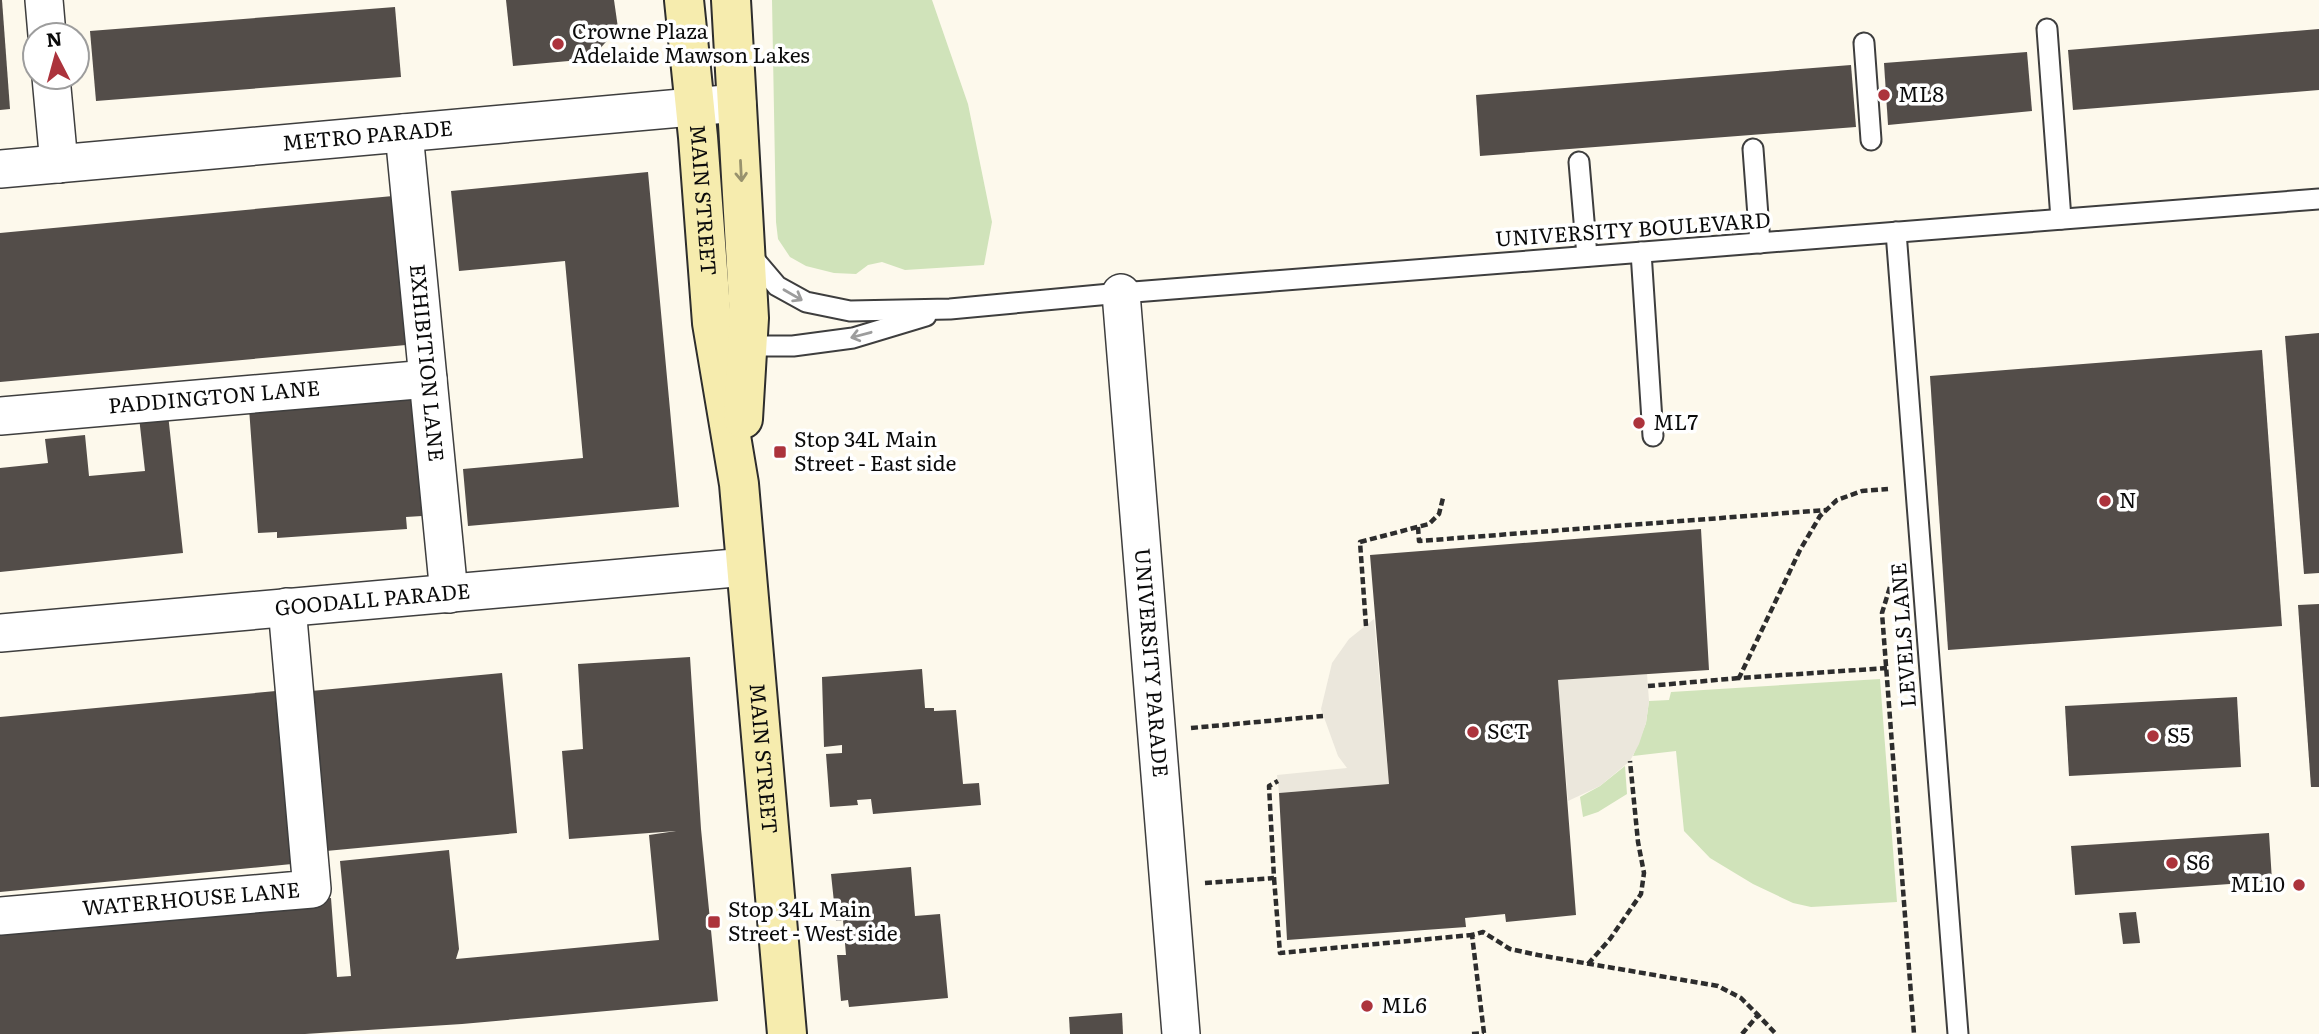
<svg xmlns="http://www.w3.org/2000/svg" width="2319" height="1034" font-family="Literata,serif">
	<rect width="100%" height="100%" fill="#fdf9ec"/>
	<!-- green -->
	<g fill="#d0e3ba">
		<polygon points="772,0 932,0 968,104 992,222 984,265 905,270 882,262 868,265 856,274 834,273 806,266 790,257 778,239 776,222"/>
		<polygon points="1880,679 1897,902 1811,907 1793,903 1753,884 1710,858 1684,831 1676,751 1633,756 1646,723 1649,701 1669,700 1671,692"/>
		<polygon points="1625,766 1627,794 1598,812 1583,817 1580,797 1600,786"/>
	</g>
	<!-- plaza -->
	<g fill="#ebe7dc">
		<polygon points="1374,619 1389,784 1279,793 1277,775 1347,768 1338,756 1321,709 1332,663 1349,639"/>
		<polygon points="1647,674 1649,701 1646,723 1639,744 1630,761 1600,786 1568,801 1558,680"/>
	</g>
	<!-- building -->
	<g fill="#534d49">
		<polygon points="0,0 2,0 10,109 0,110"/>
		<polygon points="506,0 614,0 618,28 591,59 513,66"/>
		<polygon points="395,7 401,77 96,101 90,31"/>
		<polygon points="2319,29 2319,90 2073,110 2068,50"/>
		<polygon points="2027,52 2032,111 1888,125 1884,63"/>
		<polygon points="1851,65 1856,127 1480,156 1476,95"/>
		<polygon points="648,172 679,507 468,526 463,469 583,458 565,261 459,271 451,191"/>
		<polygon points="393,196 406,345 0,382 0,233"/>
		<polygon points="2319,333 2319,573 2304,574 2285,336"/>
		<polygon points="2262,350 2282,626 1948,650 1930,376"/>
		<polygon points="413,396 422,516 406,517 407,529 277,538 277,532 258,533 249,408"/>
		<polygon points="168,414 183,553 0,572 0,468 48,463 45,439 85,435 89,476 145,471 139,417"/>
		<polygon points="1701,529 1709,670 1558,680 1576,915 1506,922 1505,914 1465,918 1466,927 1287,940 1279,793 1389,784 1370,555"/>
		<polygon points="2319,604 2319,787 2311,787 2298,605"/>
		<polygon points="690,657 701,829 718,1001 462,1024 305,1034 0,1034 0,925 331,898 337,977 351,976 340,861 449,850 459,949 456,959 659,940 649,835 676,831 569,839 562,751 583,749 578,664"/>
		<polygon points="922,669 925,708 934,708 934,711 956,710 963,784 979,783 981,805 873,814 871,799 857,800 858,805 830,807 826,754 842,753 842,745 824,747 822,677"/>
		<polygon points="502,673 517,833 326,851 311,691"/>
		<polygon points="276,691 292,864 0,892 0,717"/>
		<polygon points="2237,697 2241,767 2069,776 2065,706"/>
		<polygon points="2269,833 2272,881 2075,895 2071,846"/>
		<polygon points="911,867 915,916 940,914 948,998 849,1007 848,1000 841,1001 837,955 846,955 843,920 836,921 831,874"/>
		<polygon points="2136,912 2140,943 2123,944 2119,913"/>
		<polygon points="1122,1013 1123,1034 1070,1034 1069,1017"/>
	</g>
	<g fill="none" stroke-linecap="round" stroke-linejoin="round">
		<!-- lane casing -->
		<g stroke="#3e3e3e" stroke-width="23">
			<g id="lane">
				<polyline points="2047,29 2061,219"/>
				<polyline points="1864,43 1871,140"/>
				<polyline points="1753,149 1760,243"/>
				<polyline points="1579,162 1587,256"/>
				<polyline points="1896,232 1958,1034"/>
				<polyline points="1641,252 1653,436"/>
				<polyline points="749,253 777,286 806,302 850,311 950,309 1121,293 2319,199"/>
				<polyline points="743,346 793,346 853,338 926,316"/>
			</g>
		</g>
		<!-- street casing -->
		<g stroke="#3e3e3e" stroke-width="40">
			<g id="street">
				<polyline points="44,0 47,35"/>
				<polyline points="51,77 59,164"/>
				<path id="s1" d="M404 133 449 594"/>
				<path id="s2" d="M0 169 737 103"/>
				<path id="s3" d="M1121 293 1181 1034"/>
				<path id="s4" d="M0 416 428 379"/>
				<path id="s5" d="M0 633 746 567"/>
				<path id="s6" d="M0 916 312 889 287 607"/>
			</g>
		</g>
		<!-- secondary casing -->
		<g stroke="#2d2d2d" stroke-width="42">
			<g id="secondary">
				<path id="s7" d="M684 0 698 137 712 323 739 484 787 1034"/>
				<polyline points="731,0 749,318 743,419"/>
			</g>
		</g>
		<!-- path -->
		<g stroke="#2d2d2d" stroke-width="4.5" stroke-dasharray="7 3.5" stroke-linecap="butt">
			<polyline points="1418,527 1419,541 1826,510"/>
			<polyline points="1893,577 1882,613 1914,1034"/>
			<polyline points="1366,626 1360,542 1429,524 1439,514 1443,498"/>
			<polyline points="1887,668 1739,678 1800,550 1820,516 1837,500 1862,491 1888,489"/>
			<polyline points="1648,686 1739,678"/>
			<polyline points="1191,728 1323,716"/>
			<polyline points="1274,878 1280,953 1472,935"/>
			<polyline points="1205,883 1274,878 1269,786 1278,781"/>
			<polyline points="1588,964 1610,939 1641,894 1644,873 1638,842 1630,761"/>
			<polyline points="1484,1033 1472,935 1483,932 1510,949 1538,955 1718,986 1741,998 1758,1015"/>
			<polyline points="1472,1034 1484,1033"/>
			<polyline points="1742,1034 1758,1015 1776,1034"/>
		</g>
		<!-- lane -->
		<use href="#lane" stroke="#fff" stroke-width="19"/>
		<!-- street -->
		<use href="#street" stroke="#fff" stroke-width="37"/>
		<!-- secondary -->
		<use href="#secondary" stroke="#f6ecae" stroke-width="38"/>
	</g>
	<!-- one-way arrows -->
	<defs><path id="oneway-shaft" d="M-6 0H5M1.5-3L5.5 0L1.5 3" fill="none" stroke-width="1.6" stroke-linecap="round" stroke-linejoin="round" transform="scale(1.75)"/></defs>
	<use stroke="#98926d" href="#oneway-shaft" transform="translate(741 171) rotate(87)"/>
	<g stroke="#9d9d9d">
		<use href="#oneway-shaft" transform="translate(793 295) rotate(30)"/>
		<use href="#oneway-shaft" transform="translate(861 335) rotate(165)"/>
	</g>
	<!-- markers -->
	<g fill="#ac333c" stroke="#fff" stroke-width="2.5">
		<circle cx="558" cy="44" r="7"/>
		<circle cx="1884" cy="95" r="7"/>
		<circle cx="1639" cy="423" r="7"/>
		<rect x="773" y="445" width="14" height="14" rx="3.5"/>
		<circle cx="2105" cy="501" r="7"/>
		<circle cx="1473" cy="732" r="7"/>
		<circle cx="2153" cy="736" r="7"/>
		<circle cx="2172" cy="863" r="7"/>
		<circle cx="2299" cy="885" r="7"/>
		<rect x="707" y="915" width="14" height="14" rx="3.5"/>
		<circle cx="1367" cy="1006" r="7"/>
	</g>
	<g text-anchor="middle" stroke-width="7" stroke-linejoin="round" paint-order="stroke">
		<!-- poi labels -->
		<g font-size="21" fill="#0b0b0b" stroke="#fff" text-anchor="start">
			<text x="572" y="39">Crowne Plaza<tspan x="572" dy="24">Adelaide Mawson Lakes</tspan></text>
			<text x="1898" y="102">ML8</text>
			<text x="1653" y="430">ML7</text>
			<text x="794" y="447">Stop 34L Main<tspan x="794" dy="24">Street - East side</tspan></text>
			<text x="2119" y="508">N</text>
			<text x="1487" y="739">SCT</text>
			<text x="2167" y="743">S5</text>
			<text x="2186" y="870">S6</text>
			<text x="2285" y="892" text-anchor="end">ML10</text>
			<text x="728" y="917">Stop 34L Main<tspan x="728" dy="24">Street - West side</tspan></text>
			<text x="1381" y="1013">ML6</text>
		</g>
		<!-- street labels -->
		<g font-size="21" fill="#0b0b0b" stroke="#fff">
			<text dy="7" stroke="none"><textPath href="#s2" startOffset="369">METRO PARADE</textPath></text>
			<text dy="7" stroke="none"><textPath href="#s7" startOffset="201">MAIN STREET</textPath></text>
			<text transform="translate(1633 230) rotate(-4)" y="7">UNIVERSITY BOULEVARD</text>
			<text dy="7" stroke="none"><textPath href="#s1" startOffset="231">EXHIBITION LANE</textPath></text>
			<text dy="7" stroke="none"><textPath href="#s4" startOffset="215">PADDINGTON LANE</textPath></text>
			<text dy="7" stroke="none"><textPath href="#s5" startOffset="374">GOODALL PARADE</textPath></text>
			<text transform="translate(1904 635) rotate(-94)" y="7">LEVELS LANE</text>
			<text dy="7" stroke="none"><textPath href="#s3" startOffset="371">UNIVERSITY PARADE</textPath></text>
			<text dy="7" stroke="none"><textPath href="#s7" startOffset="763">MAIN STREET</textPath></text>
			<text dy="7" stroke="none"><textPath href="#s6" startOffset="192">WATERHOUSE LANE</textPath></text>
		</g>
	</g>
	<!-- north arrow -->
	<g transform="translate(56 56) rotate(354)"><circle r="33" fill="#ffffff" stroke="#9d9d9d" stroke-width="2"/>
	<path d="M0-5L12 26L0 18L-12 26Z" fill="#ac333c"/>
	<text y="-10" font-size="19" font-weight="bold" text-anchor="middle" fill="#0b0b0b">N</text>
	</g>
</svg>
